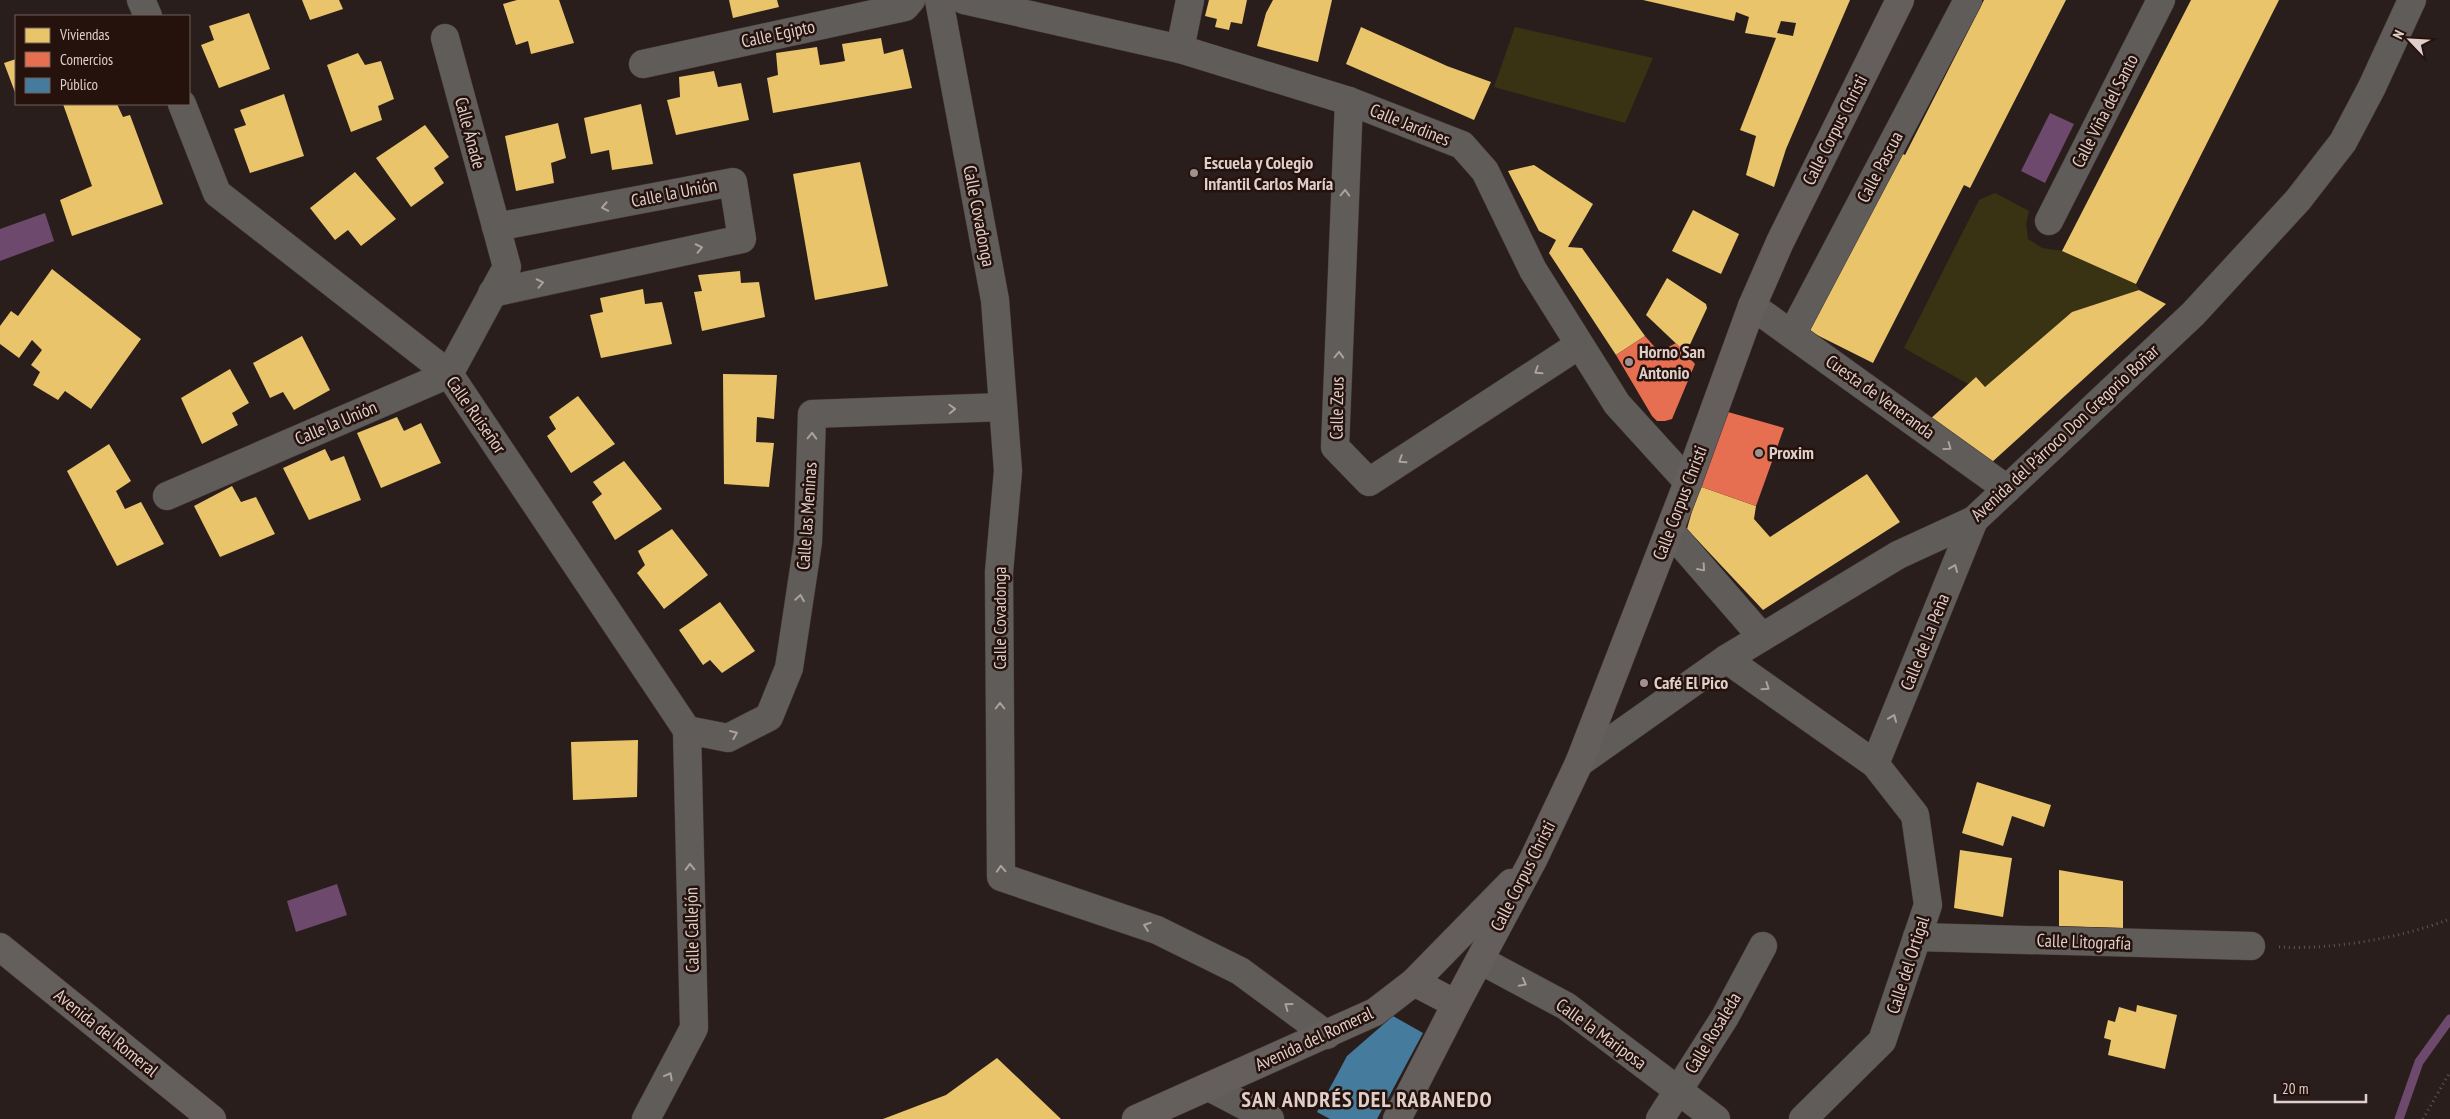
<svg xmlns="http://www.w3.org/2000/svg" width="2450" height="1119" font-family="'PT Sans Narrow',sans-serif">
	<rect width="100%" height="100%" fill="#2a1e1c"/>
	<!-- green -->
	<g fill="#393314">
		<polygon points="1515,27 1653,58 1625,123 1494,87"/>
		<polygon points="1995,193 2029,211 2026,224 2028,239 2042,248 2062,251 2136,284 2139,290 2072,312 1985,387 1976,377 1968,384 1904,348 1979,200"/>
	</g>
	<!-- water -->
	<g fill="#6d4a6d">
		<polygon points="2050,113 2074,124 2045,183 2021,171"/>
		<polygon points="45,213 54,241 0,261 0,229"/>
		<polygon points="337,884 347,915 296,932 287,901"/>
	</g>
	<!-- homes -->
	<g fill="#e9c46a" fill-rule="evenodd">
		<polygon points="302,0 339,0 343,9 310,20"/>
		<polygon points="517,0 559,0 574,43 531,54 528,41 516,45 503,4"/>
		<polygon points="729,0 777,0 779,7 733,18"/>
		<polygon points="1209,0 1247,0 1242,24 1231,22 1229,30 1215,27 1217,19 1205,16"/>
		<polygon points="1273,0 1332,0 1318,62 1257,46 1266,13"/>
		<path d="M1643 0H1850L1786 149 1774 187 1746 175 1756 136 1740 130 1776 38 1745 33 1749 17 1736 12 1734 21ZM1781 21 1796 23 1793 36 1777 33Z"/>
		<polygon points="1984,0 2066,0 1970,188 1964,185 1873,363 1809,331 1901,153 1905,155"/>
		<polygon points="2191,0 2279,0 2136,284 2062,251"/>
		<polygon points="249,13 270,69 219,88 201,45 214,40 209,26"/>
		<polygon points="1361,27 1447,66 1491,82 1474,120 1346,64"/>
		<polygon points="881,38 884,54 903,49 912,88 773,113 767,78 778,75 776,53 817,47 820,65 834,63 845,61 842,44"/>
		<polygon points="358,53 365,65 381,61 394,99 378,106 382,120 351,132 327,65"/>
		<polygon points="16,59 16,95 4,63"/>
		<polygon points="714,71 718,87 741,83 749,120 676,135 667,100 680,97 679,77"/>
		<polygon points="284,94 304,156 250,173 234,129 246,125 240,110"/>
		<polygon points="63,104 117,104 123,117 130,115 163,204 72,236 60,200 92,186"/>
		<polygon points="641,104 653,164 612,170 609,150 591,154 584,118"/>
		<polygon points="558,123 566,158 551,163 554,183 516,191 505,136"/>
		<polygon points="425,125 449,157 434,168 444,183 411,207 376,158"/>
		<polygon points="860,162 888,286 815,300 793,174"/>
		<polygon points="1534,165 1593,204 1568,247 1582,248 1645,336 1616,355 1549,253 1556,240 1539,231 1508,171"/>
		<polygon points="355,172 396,219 361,246 348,230 335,240 310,208"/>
		<polygon points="1693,210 1739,234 1721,274 1672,251"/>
		<polygon points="52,269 141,339 91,409 65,391 58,400 33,385 40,372 31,365 42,350 32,340 19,358 0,344 0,326 11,311 18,316"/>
		<polygon points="740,271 741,283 759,282 765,317 702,331 694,292 702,291 698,275"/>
		<polygon points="1667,278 1706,304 1707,308 1686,353 1646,315"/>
		<polygon points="643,289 645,304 662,302 672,344 601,358 590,315 603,312 600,298"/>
		<polygon points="2139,290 2166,304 1991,463 1928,421 1976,377 1985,387 2072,312"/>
		<polygon points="302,336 330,390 294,410 283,392 270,398 253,363"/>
		<polygon points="230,369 249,403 232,413 238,425 202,444 181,398"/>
		<polygon points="723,374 777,375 774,419 757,417 756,442 774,443 769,487 724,484"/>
		<polygon points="578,396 615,444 571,473 547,436 556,429 549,417"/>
		<polygon points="397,417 404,431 421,423 441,463 381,488 357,433"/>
		<polygon points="109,444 131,481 116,491 125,509 141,502 164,544 117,566 67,471"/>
		<polygon points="325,449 331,461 344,456 361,500 309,520 283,468"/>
		<polygon points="624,461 662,509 615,540 592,502 602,494 593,482"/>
		<polygon points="1867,474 1900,522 1763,610 1687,529 1699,486 1756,506 1754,519 1770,537"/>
		<polygon points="232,486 241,502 256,497 275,534 220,557 194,506"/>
		<polygon points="672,529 708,575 664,609 637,573 645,565 638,551"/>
		<polygon points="720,602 755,651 722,673 710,660 703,665 679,630"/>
		<polygon points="638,740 637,797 573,800 571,742"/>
		<polygon points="1977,782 2051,805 2044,827 2012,816 2003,846 1962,833"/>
		<polygon points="1960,850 2012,858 2003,917 1954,908"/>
		<polygon points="2059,870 2123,881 2123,928 2059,926"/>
		<polygon points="2137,1005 2177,1015 2165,1069 2108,1055 2111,1040 2104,1038 2108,1020 2115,1022 2119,1007 2136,1012"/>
		<polygon points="997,1058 1061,1119 883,1119 946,1095"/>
	</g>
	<!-- shops -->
	<g fill="#e76f51">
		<polygon points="1645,336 1659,352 1676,343 1695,364 1672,419 1665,421 1657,421 1652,416 1616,355"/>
		<polygon points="1728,412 1784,428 1756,506 1699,486"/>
	</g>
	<!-- public -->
	<polygon fill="#457b9d" points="1393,1016 1423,1033 1377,1119 1330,1119 1317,1112 1347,1056"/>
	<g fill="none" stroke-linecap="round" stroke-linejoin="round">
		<!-- stream -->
		<polyline stroke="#6d4a6d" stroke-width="9" points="2399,1119 2419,1062 2450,1019"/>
		<!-- street casing -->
		<g stroke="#463b39" stroke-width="29">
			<g id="street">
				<polyline points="141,0 148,16"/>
				<polyline points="939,0 995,300 1008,471 999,572 1001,877 1157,930 1240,971 1327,1035"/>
				<polyline points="964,0 1180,49 1349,101 1462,145 1485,171 1533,270 1617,404 1688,482"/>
				<polyline points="1180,49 1190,0"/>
				<polyline points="643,64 905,7 911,0"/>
				<polyline points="1349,101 1335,447 1369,482 1579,345"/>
				<polyline points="182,104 217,193 449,374 687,730"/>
				<polyline points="2049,221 2161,0"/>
				<polyline points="492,293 742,239 733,182 496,227"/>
				<polyline points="1752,306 2007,489"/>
				<polyline points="1792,334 1968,0"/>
				<polyline points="167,496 449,374 507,267 445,38"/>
				<polyline points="1670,531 1762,637"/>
				<polyline points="1726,659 1875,764 1915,815 1928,905 1882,1041 1803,1119"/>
				<polyline points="687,730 728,738 769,717 789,668 808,542 812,414 1003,407"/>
				<polyline points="1579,763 1726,659 1898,555 1974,520 2193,314 2298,200 2343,142 2372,87 2412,0"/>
				<polyline points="1875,764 1974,520"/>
				<polyline points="1917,937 2251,946"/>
				<polyline points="1480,960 1566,1006 1716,1119"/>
				<polyline points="1209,1087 1270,1119"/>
				<polyline points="646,1119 694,1028 687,730"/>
				<polyline points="1660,1119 1725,1017 1763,946"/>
			</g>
		</g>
		<!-- secondary casing -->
		<g stroke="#463b39" stroke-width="29">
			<g id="secondary">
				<polyline points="0,947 212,1119"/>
				<polyline points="1414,982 1456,1004"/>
				<polyline points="1136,1119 1375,1012 1414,982 1511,883"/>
				<polyline points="1397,1119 1456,1004 1533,860 1579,763 1688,482 1752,306 1780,242 1900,0"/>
			</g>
		</g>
		<!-- path -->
		<g stroke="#5d5754" stroke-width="3" stroke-dasharray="1 4" stroke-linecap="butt">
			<path d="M2279 947C2332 950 2401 938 2450 919"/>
			<polyline points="2423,1119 2450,1072"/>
		</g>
		<!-- street -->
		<use href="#street" stroke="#605c59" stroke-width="28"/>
		<!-- secondary -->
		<use href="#secondary" stroke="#645f5c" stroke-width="28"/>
	</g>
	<!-- one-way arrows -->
	<defs><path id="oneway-chevron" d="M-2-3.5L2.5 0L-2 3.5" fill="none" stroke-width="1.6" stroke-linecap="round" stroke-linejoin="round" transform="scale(1.25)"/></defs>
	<g stroke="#aca19d">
		<use href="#oneway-chevron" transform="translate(1345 193) rotate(-88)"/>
		<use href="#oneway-chevron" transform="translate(605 207) rotate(169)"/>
		<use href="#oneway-chevron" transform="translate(699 248) rotate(-12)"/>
		<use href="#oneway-chevron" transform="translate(540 283) rotate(-12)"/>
		<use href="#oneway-chevron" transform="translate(1339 355) rotate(-88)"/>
		<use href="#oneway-chevron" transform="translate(1538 371) rotate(147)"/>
		<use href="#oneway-chevron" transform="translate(952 409) rotate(-2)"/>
		<use href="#oneway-chevron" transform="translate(812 436) rotate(-88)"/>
		<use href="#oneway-chevron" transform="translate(1948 447) rotate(36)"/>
		<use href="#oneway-chevron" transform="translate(1402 460) rotate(147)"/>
		<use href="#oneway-chevron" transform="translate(1702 568) rotate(49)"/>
		<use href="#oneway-chevron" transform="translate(1954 568) rotate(-68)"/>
		<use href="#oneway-chevron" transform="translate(800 598) rotate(-81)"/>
		<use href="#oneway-chevron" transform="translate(1766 687) rotate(35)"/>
		<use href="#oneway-chevron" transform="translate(1000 706) rotate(-90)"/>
		<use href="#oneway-chevron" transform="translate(1893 718) rotate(-68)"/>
		<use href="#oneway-chevron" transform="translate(734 734) rotate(-23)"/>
		<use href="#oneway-chevron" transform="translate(690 867) rotate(-91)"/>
		<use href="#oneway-chevron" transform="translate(1001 869) rotate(-93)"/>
		<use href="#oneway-chevron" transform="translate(1147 926) rotate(-161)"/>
		<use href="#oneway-chevron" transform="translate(1523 983) rotate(28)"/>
		<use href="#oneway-chevron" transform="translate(1288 1006) rotate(-144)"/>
		<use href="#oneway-chevron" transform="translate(669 1076) rotate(-62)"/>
	</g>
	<!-- markers -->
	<g fill="#9f918e" stroke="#26120d" stroke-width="2">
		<circle cx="1194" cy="173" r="5"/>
		<circle cx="1629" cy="362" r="5"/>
		<circle cx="1759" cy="453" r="5"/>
		<circle cx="1644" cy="683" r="5"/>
	</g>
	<g text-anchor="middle" stroke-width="5" stroke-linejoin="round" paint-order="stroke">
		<!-- street labels -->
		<g font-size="18" fill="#decfcb" stroke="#26120d">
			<text transform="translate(778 34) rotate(-12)" y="6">Calle Egipto</text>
			<text transform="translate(2105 111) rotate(-63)" y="6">Calle Viña del Santo</text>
			<text transform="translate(1410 125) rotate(22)" y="6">Calle Jardines</text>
			<text transform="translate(1835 130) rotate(-63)" y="6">Calle Corpus Christi</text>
			<text transform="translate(470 133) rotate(75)" y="6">Calle Ánade</text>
			<text transform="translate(1880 167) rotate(-62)" y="6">Calle Pascua</text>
			<text transform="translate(674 193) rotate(-11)" y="6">Calle la Unión</text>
			<text transform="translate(979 216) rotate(79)" y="6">Calle Covadonga</text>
			<text transform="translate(1880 397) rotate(36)" y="6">Cuesta de Veneranda</text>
			<text transform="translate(1337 408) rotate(-89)" y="6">Calle Zeus</text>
			<text transform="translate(476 415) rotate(55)" y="6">Calle Ruiseñor</text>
			<text transform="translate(336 423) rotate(-23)" y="6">Calle la Unión</text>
			<text transform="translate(2065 433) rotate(-43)" y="6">Avenida del Párroco Don Gregorio Boñar</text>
			<text transform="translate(1680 503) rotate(-69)" y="6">Calle Corpus Christi</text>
			<text transform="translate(807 516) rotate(-86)" y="6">Calle las Meninas</text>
			<text transform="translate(1000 618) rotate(-90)" y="6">Calle Covadonga</text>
			<text transform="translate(1925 642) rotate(-68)" y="6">Calle de La Peña</text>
			<text transform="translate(1523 876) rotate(-63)" y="6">Calle Corpus Christi</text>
			<text transform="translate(692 930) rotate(-91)" y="6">Calle Callejón</text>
			<text transform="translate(2084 942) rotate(2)" y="6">Calle Litografía</text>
			<text transform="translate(1908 965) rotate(-72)" y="6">Calle del Ortigal</text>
			<text transform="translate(106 1033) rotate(39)" y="6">Avenida del Romeral</text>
			<text transform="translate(1713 1033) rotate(-59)" y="6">Calle Rosaleda</text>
			<text transform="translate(1601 1034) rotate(36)" y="6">Calle la Mariposa</text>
			<text transform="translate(1314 1039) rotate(-25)" y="6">Avenida del Romeral</text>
		</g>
		<!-- poi labels -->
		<g font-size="18" font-weight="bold" fill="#decfcb" stroke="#26120d" text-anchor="start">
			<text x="1204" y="169">Escuela y Colegio<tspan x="1204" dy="21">Infantil Carlos María</tspan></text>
			<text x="1639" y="358">Horno San<tspan x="1639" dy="21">Antonio</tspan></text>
			<text x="1769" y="459">Proxim</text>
			<text x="1654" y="689">Café El Pico</text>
		</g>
		<!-- district labels -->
		<g font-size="22" font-weight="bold" letter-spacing="1" fill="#decfcb" stroke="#26120d">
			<text x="1367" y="1107">SAN ANDRÉS DEL RABANEDO</text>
		</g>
	</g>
	<!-- legend -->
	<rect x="15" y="15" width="175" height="90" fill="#26120d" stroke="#705e59"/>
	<rect x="25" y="28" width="25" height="15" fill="#e9c46a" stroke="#705e59"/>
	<text x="60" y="40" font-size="15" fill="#decfcb">Viviendas</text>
	<rect x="25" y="52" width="25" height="15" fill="#e76f51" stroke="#705e59"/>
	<text x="60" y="65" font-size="15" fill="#decfcb">Comercios</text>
	<rect x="25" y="78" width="25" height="15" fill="#457b9d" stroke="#705e59"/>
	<text x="60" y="90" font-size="15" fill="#decfcb">Público</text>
	<!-- north arrow -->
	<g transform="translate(2410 40) rotate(295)" stroke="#26120d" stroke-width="4" paint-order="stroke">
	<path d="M0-4L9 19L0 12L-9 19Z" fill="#decfcb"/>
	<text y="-8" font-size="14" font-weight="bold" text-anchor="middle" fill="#decfcb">N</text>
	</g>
	<!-- scale -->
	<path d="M2275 1094v8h91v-8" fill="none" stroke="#decfcb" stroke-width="2.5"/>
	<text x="2282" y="1094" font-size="15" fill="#decfcb" stroke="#26120d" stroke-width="4" paint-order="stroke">20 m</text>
</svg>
